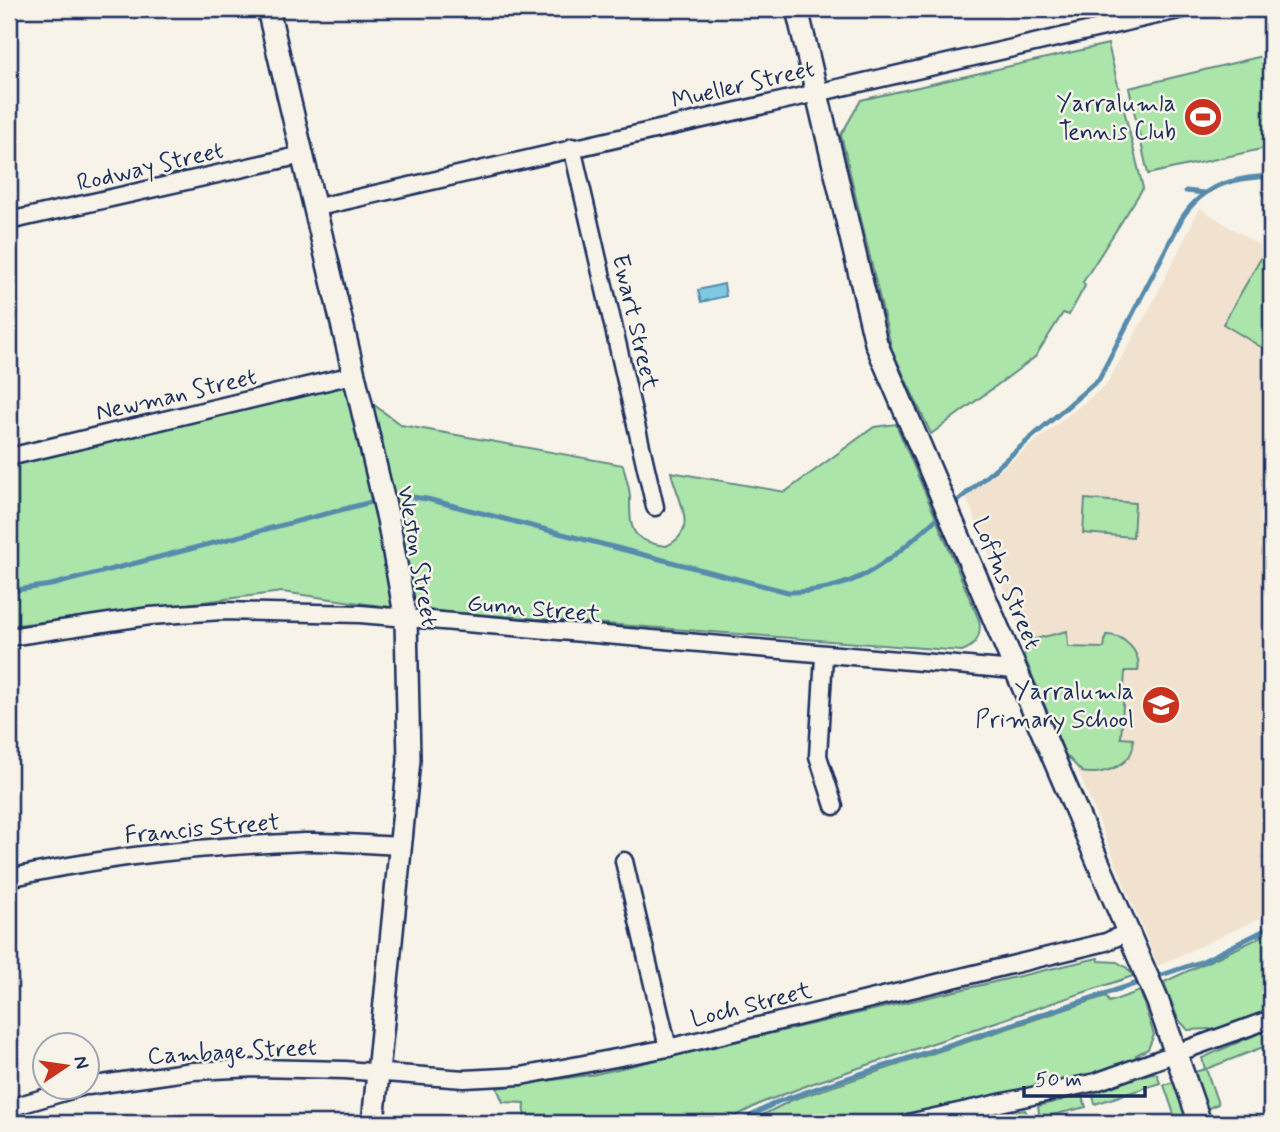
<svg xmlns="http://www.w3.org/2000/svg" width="1280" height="1132" font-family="Mynerve,sans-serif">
	<rect width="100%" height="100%" fill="#f7f3e8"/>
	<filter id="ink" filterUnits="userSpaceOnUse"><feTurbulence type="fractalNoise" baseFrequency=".0143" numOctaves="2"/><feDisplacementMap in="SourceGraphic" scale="14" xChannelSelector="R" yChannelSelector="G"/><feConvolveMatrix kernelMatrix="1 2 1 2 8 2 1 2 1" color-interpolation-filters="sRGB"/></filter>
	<g filter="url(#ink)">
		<!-- built -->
		<polygon fill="#f1e2cf" points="1200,208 1271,253 1271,913 1158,966 966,497 1106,385 1150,308"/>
		<!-- green -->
		<g fill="#abe5aa" stroke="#638a84" stroke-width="2">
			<polygon points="1108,44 1143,188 1083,282 1085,286 1069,315 1063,313 1035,357 931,434 892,350 841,135 861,100"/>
			<polygon points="1271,54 1271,147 1148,174 1129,88"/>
			<polygon points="1264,253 1271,257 1271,353 1223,324"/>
			<path d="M346 384 401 425 623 465C625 476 630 487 630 498 630 529 630 541 666 546 701 531 677 499 671 472L785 492 874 427 896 424 979 620C982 635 976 646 962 651L395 608 282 592 9 626V466Z"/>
			<polygon points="1085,499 1135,503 1133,537 1083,533"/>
			<path d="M1067 631 1068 647 1104 648 1106 635C1124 634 1142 653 1138 671H1125L1121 738 1133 739C1137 764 1103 777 1082 772L1065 754 1024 656 1027 641Z"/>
			<polygon points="1271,929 1271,1010 1212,1033 1210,1029 1188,1030 1178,1019 1164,982 1255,940"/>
			<polygon points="1098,958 1099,961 1117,962 1127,968 1133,976 811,1084 761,1103 723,1123 524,1123 525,1103 503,1102 497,1088 596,1074"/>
			<polygon points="1140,991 1154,1035 1148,1049 1136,1055 1137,1059 1132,1063 1032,1089 867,1123 747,1123 792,1100 1106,996 1109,1002"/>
			<polygon points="1271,1028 1271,1044 1206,1069 1218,1104 1204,1110 1195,1072 1205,1069 1202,1058"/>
			<polygon points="1151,1073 1157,1074 1160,1083 1095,1104 1092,1092"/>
			<polygon points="1174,1082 1191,1123 1177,1123 1164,1085"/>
			<polygon points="1082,1095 1086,1107 1040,1118 1038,1106"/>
			<polygon points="1025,1110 1031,1121 982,1123 983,1117"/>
		</g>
		<!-- water -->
		<polygon fill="#7fc9e0" stroke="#578bac" stroke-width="2" points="724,284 726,296 701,302 698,290"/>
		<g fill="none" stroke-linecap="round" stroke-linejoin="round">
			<!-- stream -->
			<g stroke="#578bac" stroke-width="5">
				<polyline points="1186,191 1204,193"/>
				<path d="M389 497 397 495 427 499 788 592C861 592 892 558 943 513"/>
				<path d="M951 507 1099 379 1182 218C1204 184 1233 178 1271 176"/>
				<polyline points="9,591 51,585 379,500"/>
				<polyline points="1153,978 1203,961 1271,927"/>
				<polyline points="738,1123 777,1102 820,1087 1144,981"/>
			</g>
			<!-- street casing -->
			<g stroke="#1b2f5e" stroke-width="21">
				<g id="street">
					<polyline points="572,147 655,507"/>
					<polyline points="314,208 1183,9"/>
					<polyline points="9,221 302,155"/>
					<polyline points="9,457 353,375"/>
					<polyline points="9,637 150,616 222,611 360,614 1015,670"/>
					<polyline points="824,656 818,756 834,806"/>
					<polyline points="624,861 668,1048"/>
					<path d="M9 878C106 856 205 846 305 842 337 841 370 845 402 846"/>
					<polyline points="88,1086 193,1071 256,1068 345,1070 464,1079 521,1076 668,1048 1106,942 1128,932"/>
					<polyline points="9,1108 85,1086"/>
					<polyline points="908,1123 1096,1082 1271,1019"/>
				</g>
			</g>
			<!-- secondary casing -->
			<g stroke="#1b2f5e" stroke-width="26">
				<g id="secondary">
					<polyline points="268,9 388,519 406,620 409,760 373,1123"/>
					<polyline points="797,9 876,343 1158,1002 1200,1123"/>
				</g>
			</g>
			<!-- street -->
			<use href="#street" stroke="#f7f3e8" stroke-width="16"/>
			<!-- secondary -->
			<use href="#secondary" stroke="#f7f3e8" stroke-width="21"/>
		</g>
	</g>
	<!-- icons -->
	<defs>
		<g id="stadium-disc" transform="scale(2.0125)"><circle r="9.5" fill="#c8321e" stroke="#f7f3e8"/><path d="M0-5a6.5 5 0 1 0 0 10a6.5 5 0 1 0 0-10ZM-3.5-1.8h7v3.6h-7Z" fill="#fff"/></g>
		<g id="school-disc" transform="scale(2.0125)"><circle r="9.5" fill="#c8321e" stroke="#f7f3e8"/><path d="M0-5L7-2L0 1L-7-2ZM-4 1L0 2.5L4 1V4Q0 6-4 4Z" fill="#fff"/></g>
	</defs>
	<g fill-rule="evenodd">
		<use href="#stadium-disc" x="1203" y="117"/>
		<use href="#school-disc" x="1161" y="705"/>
	</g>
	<g text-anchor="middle" stroke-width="5" stroke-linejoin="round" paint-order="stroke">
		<!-- street labels -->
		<g font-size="24" fill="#1b2f5e" stroke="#f7f3e8">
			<text transform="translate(743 84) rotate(-13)" y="8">Mueller Street</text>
			<text transform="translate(150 166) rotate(-13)" y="8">Rodway Street</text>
			<text transform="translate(636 322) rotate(77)" y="8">Ewart Street</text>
			<text transform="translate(176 394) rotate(-13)" y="8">Newman Street</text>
			<text transform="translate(418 556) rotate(80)" y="8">Weston Street</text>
			<text transform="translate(1007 583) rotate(67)" y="8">Loftus Street</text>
			<text transform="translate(534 608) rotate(5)" y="8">Gunn Street</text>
			<text transform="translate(202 828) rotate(-5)" y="8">Francis Street</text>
			<text transform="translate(751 1004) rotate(-14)" y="8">Loch Street</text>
			<text transform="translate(232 1051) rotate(-3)" y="8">Cambage Street</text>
		</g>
		<!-- poi labels -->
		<g font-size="24" fill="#1b2f5e" stroke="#f7f3e8" text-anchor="end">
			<text x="1176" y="111">Yarralumla<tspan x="1176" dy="28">Tennis Club</tspan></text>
			<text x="1134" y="699">Yarralumla<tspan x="1134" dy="28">Primary School</tspan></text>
		</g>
	</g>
	<!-- margin -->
	<rect width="1280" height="1132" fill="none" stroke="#f7f3e8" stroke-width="35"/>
	<rect x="18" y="18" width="1245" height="1097" fill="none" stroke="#1b2f5e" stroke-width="2.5" filter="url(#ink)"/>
	<!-- north arrow -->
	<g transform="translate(66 1066) rotate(77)"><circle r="33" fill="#f7f3e8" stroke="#9fa5b1" stroke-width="2"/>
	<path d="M0-5L12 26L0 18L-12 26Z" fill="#c8321e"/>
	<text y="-10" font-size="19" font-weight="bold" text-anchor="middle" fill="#1b2f5e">N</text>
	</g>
	<!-- scale -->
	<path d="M1024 1086v10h121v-10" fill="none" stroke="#1b2f5e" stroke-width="3.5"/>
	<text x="1035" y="1086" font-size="21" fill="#1b2f5e" stroke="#f7f3e8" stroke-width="5" paint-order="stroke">50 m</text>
</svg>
